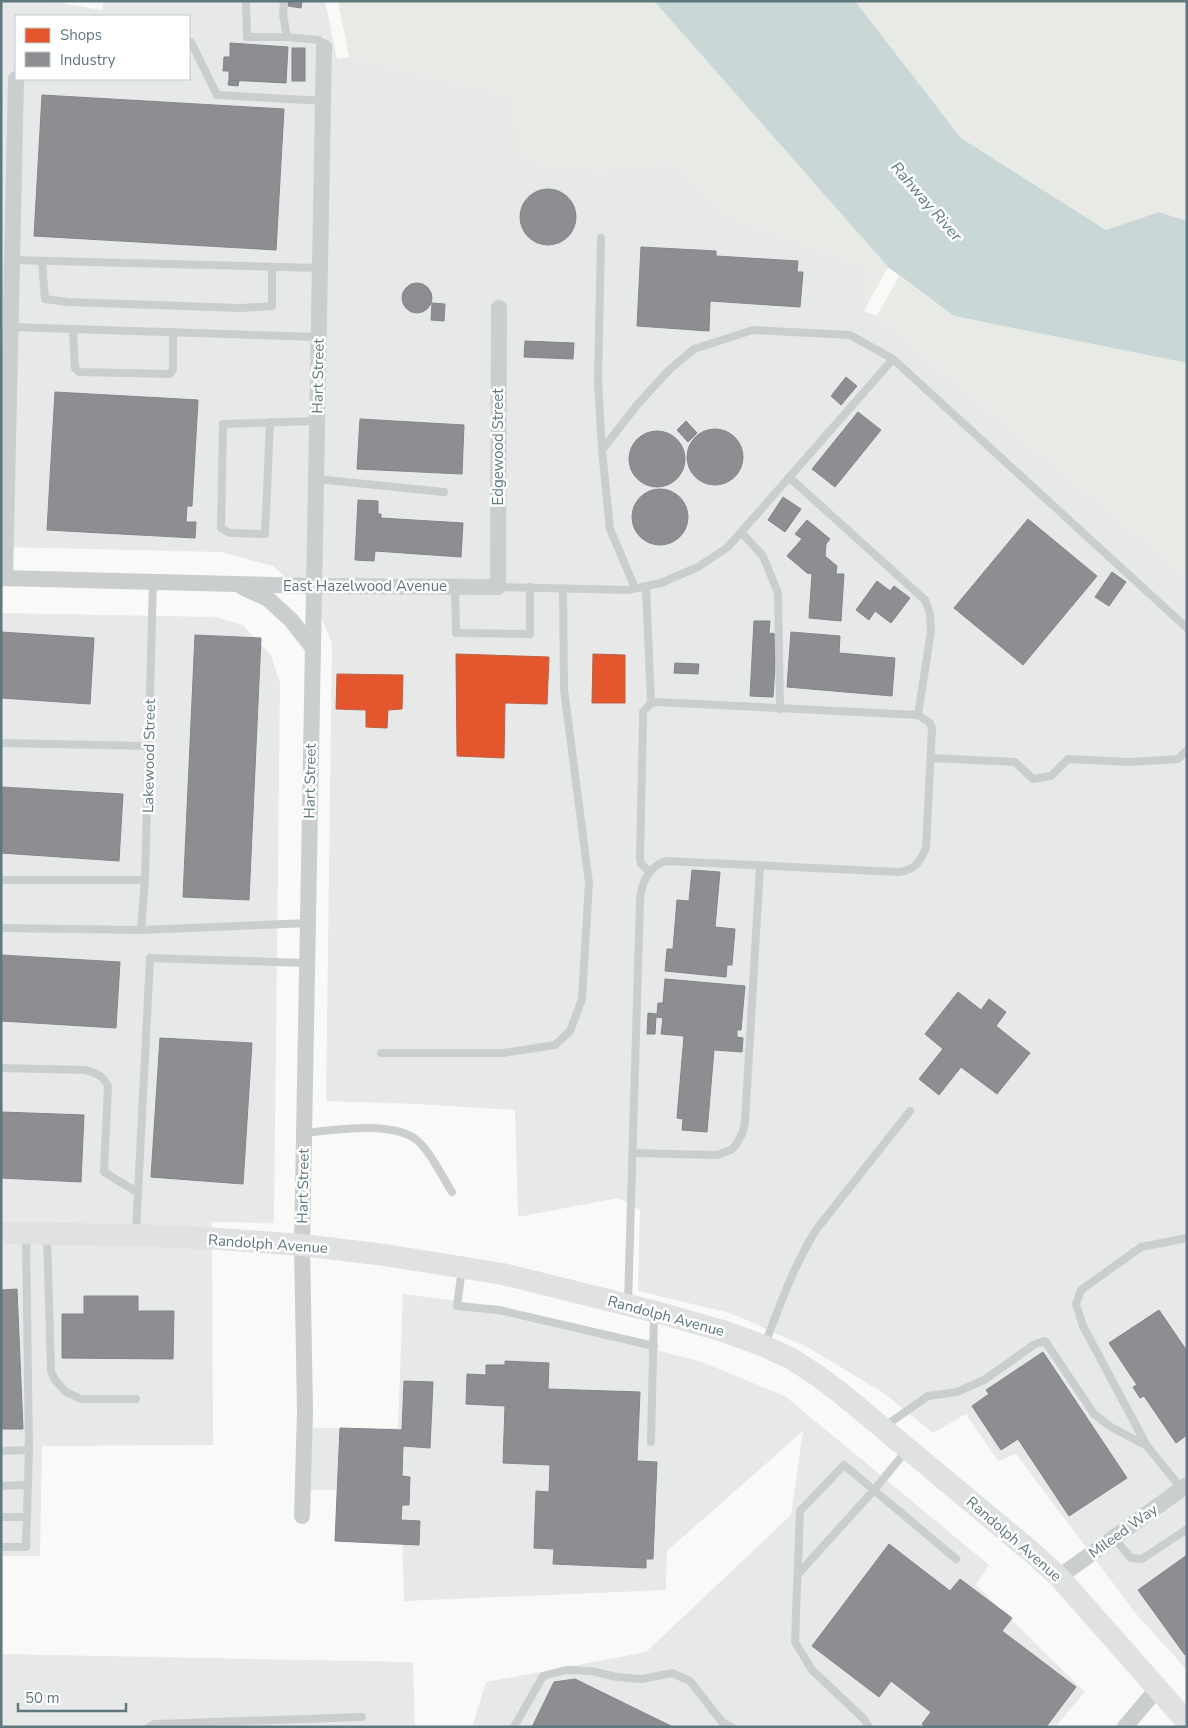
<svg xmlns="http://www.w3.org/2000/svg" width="1188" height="1728" font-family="'Nunito Sans',sans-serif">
	<rect width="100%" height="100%" fill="#f9f9f8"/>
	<!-- built -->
	<g fill="#e7e9e8" fill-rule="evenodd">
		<path d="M1 1H47L102 10 104 1H325L337 59 349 57 515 96 591 170 672 163 730 216 872 269 864 311 877 316 1187 575V1670L1137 1615 1016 1454 998 1461 966 1414 933 1433 885 1394 809 1348 730 1313 638 1291 640 1210 618 1198 518 1217 515 1110 417 1104 326 1101 332 643 315 603 273 566 220 552 1 547ZM16 16H189V79H16Z"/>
		<polygon points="1,613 216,617 243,625 271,655 280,683 274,1223 212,1222 213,1445 42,1446 40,1556 1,1556"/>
		<polygon points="403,1294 480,1304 702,1362 785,1396 989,1565 976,1585 1085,1692 1055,1727 472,1727 486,1682 646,1652 791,1515 803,1431 667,1551 666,1590 404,1601 401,1491 311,1490 310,1428 398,1428"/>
		<polygon points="1,1654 413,1662 415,1727 1,1727"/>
	</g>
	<!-- green -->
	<g fill="#e8ebe5">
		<polygon points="338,1 654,1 888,267 864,311 872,269 730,216 672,163 591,170 519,161 515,96 349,57"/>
		<polygon points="855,1 1187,1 1187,221 1159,212 1106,230 961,138"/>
		<polygon points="899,276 954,316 1187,363 1187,575 877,316"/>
	</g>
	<!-- water -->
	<polygon fill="#cad7d7" points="654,1 855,1 961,138 1106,230 1159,212 1187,221 1187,363 954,316 888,267"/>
	<!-- shops -->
	<g fill="#e4572e" stroke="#bc6146">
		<polygon points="456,654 549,657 547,704 505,703 504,758 457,756"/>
		<polygon points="593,654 625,655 625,703 592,703"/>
		<polygon points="337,674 403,675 402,709 388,710 387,728 366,727 366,710 336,709"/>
	</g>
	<!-- industry -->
	<g fill="#8d8d92" stroke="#7f878c">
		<polygon points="288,1 302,1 301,8 288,6"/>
		<polygon points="230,43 288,47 286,83 229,80 229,71 223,71 224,57 230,57"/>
		<rect x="292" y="48" width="13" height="33"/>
		<polygon points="229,80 239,81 238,86 228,85"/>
		<polygon points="42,95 284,109 276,250 34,236"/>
		<circle cx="548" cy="217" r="28"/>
		<polygon points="641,247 716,251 716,256 798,261 797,272 803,272 800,307 710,301 709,331 637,326"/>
		<circle cx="417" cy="298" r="15"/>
		<polygon points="432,303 445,304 444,321 431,320"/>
		<polygon points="525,341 574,343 573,359 524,357"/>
		<polygon points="846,377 857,386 841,405 831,396"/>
		<polygon points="55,392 198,400 192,506 187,506 186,522 196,522 195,538 47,530"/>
		<polygon points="858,412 881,430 835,487 812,469"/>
		<polygon points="360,419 464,425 462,474 357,469"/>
		<polygon points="686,421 697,433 688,442 677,430"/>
		<circle cx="715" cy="457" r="28"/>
		<circle cx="657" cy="459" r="28"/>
		<circle cx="660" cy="517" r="28"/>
		<polygon points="783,497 801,509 785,532 768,520"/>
		<polygon points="358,500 378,501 378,514 381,514 381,518 463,523 461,557 375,551 374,561 355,560"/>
		<polygon points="1028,519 1097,576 1023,665 954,608"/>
		<polygon points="807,520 830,539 826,544 825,556 837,566 836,574 844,574 841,621 809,618 812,574 807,573 787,556 802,539 795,534"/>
		<polygon points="1112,572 1126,582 1109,606 1095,597"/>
		<polygon points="877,581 890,591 894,586 910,598 891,623 875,611 869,620 856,610"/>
		<polygon points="754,621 770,621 769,633 777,634 773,697 750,696"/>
		<polygon points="1,632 94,638 90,704 1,698"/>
		<polygon points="791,632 840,636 839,653 895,658 892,696 787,687"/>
		<polygon points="195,635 261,638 249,900 183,897"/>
		<polygon points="675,663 699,664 698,674 674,673"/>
		<polygon points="1,787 123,794 119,861 1,853"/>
		<polygon points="692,870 720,872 715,927 735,929 732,965 727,965 726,977 665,971 667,949 673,949 677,900 689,901"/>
		<polygon points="1,955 120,962 116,1028 1,1021"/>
		<polygon points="665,979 745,986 741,1030 737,1030 737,1037 743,1038 742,1052 714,1050 707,1132 682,1130 683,1119 677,1118 684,1036 661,1034 663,1018 656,1017 655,1034 647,1034 648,1013 657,1014 658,1003 663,1003"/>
		<polygon points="958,992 981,1010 989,999 1006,1012 996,1026 1030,1053 997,1094 961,1067 939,1095 919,1079 943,1049 925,1034"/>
		<polygon points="160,1038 252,1043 243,1184 151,1177"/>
		<polygon points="1,1112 84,1115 81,1182 1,1178"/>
		<polygon points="17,1289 23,1429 1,1429 1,1290"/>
		<polygon points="84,1296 138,1296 138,1311 174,1311 173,1359 62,1358 62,1314 84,1314"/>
		<polygon points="1159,1310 1187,1351 1187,1435 1176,1443 1144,1396 1140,1398 1133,1387 1137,1385 1109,1343"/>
		<polygon points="1043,1352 1127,1478 1069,1516 1018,1439 1001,1450 972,1406 989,1394 986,1390"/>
		<polygon points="505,1361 549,1363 548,1389 640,1392 637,1461 657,1462 653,1559 646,1559 646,1568 553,1564 554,1549 534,1548 536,1491 549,1492 550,1465 503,1463 505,1406 466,1404 467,1374 486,1375 486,1365 505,1365"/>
		<polygon points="404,1381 433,1382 430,1448 403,1446 402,1476 410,1477 409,1505 402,1505 401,1520 420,1521 419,1545 335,1541 340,1428 402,1430"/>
		<polygon points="889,1544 950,1591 960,1579 1012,1618 1002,1631 1076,1687 1046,1727 925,1727 922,1724 931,1712 891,1681 879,1697 812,1646"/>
		<polygon points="1187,1555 1187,1653 1185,1655 1138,1590"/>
		<polygon points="575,1679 671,1726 671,1727 532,1727 554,1682"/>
	</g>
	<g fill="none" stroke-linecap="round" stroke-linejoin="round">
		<!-- lane -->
		<g stroke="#cbcece" stroke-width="8">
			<polyline points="246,1 247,37 287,37 319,40 324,47"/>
			<polyline points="284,1 283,15 287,37"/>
			<polyline points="189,42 191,42 217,95 323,101"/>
			<polyline points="601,238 598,381 602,450"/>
			<polyline points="12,260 320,268"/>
			<polyline points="42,261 45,299 68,302 241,308 272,306 272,267"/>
			<polyline points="11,327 319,337"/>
			<polyline points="73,329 75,368 79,372 170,374 173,369 173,332"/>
			<polyline points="893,359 1187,628"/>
			<polyline points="270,422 265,534 230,533 221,528 223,424 317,421"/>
			<polyline points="789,477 925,600 930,614 931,631 918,715"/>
			<polyline points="316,479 444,492"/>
			<polyline points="741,532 763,556 778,593 780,709"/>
			<polyline points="646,586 651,703"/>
			<polyline points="455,587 456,633 530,634 530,587"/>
			<polyline points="498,587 628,590 661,583 698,567 728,547 893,359 850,335 753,330 694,349 668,371 637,405 602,450 610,529 635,588"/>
			<polyline points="1,743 149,746"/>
			<polyline points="931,758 1015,762 1033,779 1051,776 1068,759 1130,762 1178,759 1187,750"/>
			<polyline points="1,880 145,880"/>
			<polyline points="1,928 141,930 308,923"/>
			<polyline points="141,930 145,880 153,582"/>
			<polyline points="381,1053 503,1053 555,1045 570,1031 582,999 589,883 564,689 563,588"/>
			<path d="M1 1068 84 1070C94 1072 103 1075 108 1086L104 1172 137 1192"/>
			<path d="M304 1133C334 1130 388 1121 414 1138 428 1147 443 1178 452 1192"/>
			<polyline points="632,1153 717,1155 731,1150 736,1145 742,1134 745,1122 760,866"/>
			<polyline points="136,1233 150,958 307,963"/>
			<polyline points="47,1235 51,1371 55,1380 66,1392 81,1399 136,1399"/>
			<polyline points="462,1269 457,1306 499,1310 654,1346"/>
			<path d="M628 1303 640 901C641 884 648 867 666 861L899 872C915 870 920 862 926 848L932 729 930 723 918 715 657 702 650 704 643 712V719L640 859 641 864 650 872"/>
			<path d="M765 1344C780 1305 794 1265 816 1230L910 1111"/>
			<polyline points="885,1426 928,1396 957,1392 984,1380 1035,1344 1045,1341 1094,1414 1111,1427 1147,1446"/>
			<polyline points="651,1442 654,1314"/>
			<polyline points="1,1451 29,1450 26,1235"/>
			<polyline points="1,1486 28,1485"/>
			<polyline points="1181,1488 1147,1446 1083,1326 1076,1304 1081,1290 1141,1247 1187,1238"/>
			<polyline points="1,1517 27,1517"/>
			<polyline points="1113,1537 1131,1558 1142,1559 1187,1529"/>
			<polyline points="1,1547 26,1547 29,1450"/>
			<polyline points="798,1574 874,1490 956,1559"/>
			<polyline points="149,1727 154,1724 362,1717"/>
			<polyline points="514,1727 543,1676 566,1670 591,1671 617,1677 642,1679 672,1673 690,1681 722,1722 732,1727"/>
			<polyline points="869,1727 864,1719 812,1670 795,1642 800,1511 844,1465 874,1490 906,1451"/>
		</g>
		<!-- street -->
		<g stroke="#cbcece" stroke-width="16">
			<polyline points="1,578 314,586 498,587 499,308"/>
			<polyline points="5,578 16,79"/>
			<polyline points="242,587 268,599 291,620 313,648"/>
			<polyline points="302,1516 305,1411 302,1245 324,47"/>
			<polyline points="1059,1577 1187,1485"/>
			<polyline points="1125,1727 1157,1689"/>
		</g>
		<!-- secondary -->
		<polyline stroke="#e0e1e1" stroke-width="22" points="1,1233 136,1235 220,1239 302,1245 385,1255 503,1274 660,1313 726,1332 764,1346 792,1359 818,1376 842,1394 1035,1555 1059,1577 1187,1722"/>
	</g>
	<g text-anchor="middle" stroke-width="5" stroke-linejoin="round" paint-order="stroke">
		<!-- street labels -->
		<g font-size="15" fill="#5e787e" stroke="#fff">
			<text transform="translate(318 376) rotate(-89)" y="5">Hart Street</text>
			<text transform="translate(498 447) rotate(-90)" y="5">Edgewood Street</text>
			<text x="365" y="591">East Hazelwood Avenue</text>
			<text transform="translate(149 756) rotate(-89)" y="5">Lakewood Street</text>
			<text transform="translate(310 781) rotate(-89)" y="5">Hart Street</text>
			<text transform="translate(303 1186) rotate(-89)" y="5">Hart Street</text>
			<text transform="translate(268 1244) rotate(4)" y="5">Randolph Avenue</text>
			<text transform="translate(666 1316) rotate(15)" y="5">Randolph Avenue</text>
			<text transform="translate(1123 1531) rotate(-36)" y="5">Mileed Way</text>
			<text transform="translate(1014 1539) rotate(41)" y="5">Randolph Avenue</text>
		</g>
		<!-- water labels -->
		<g font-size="16" font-style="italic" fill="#5e7c7d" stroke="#fff">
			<text transform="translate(927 201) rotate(49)" y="6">Rahway River</text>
		</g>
	</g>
	<!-- border -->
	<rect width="1188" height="1728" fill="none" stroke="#5e787e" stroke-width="5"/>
	<!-- legend -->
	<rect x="15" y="15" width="175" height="65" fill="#ffffff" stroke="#bfc9cb"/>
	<rect x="25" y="28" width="25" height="15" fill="#e4572e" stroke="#bfc9cb"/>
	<text x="60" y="40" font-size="15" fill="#5e787e">Shops</text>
	<rect x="25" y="52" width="25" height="15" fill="#8d8d92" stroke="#bfc9cb"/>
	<text x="60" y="65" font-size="15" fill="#5e787e">Industry</text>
	<!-- scale -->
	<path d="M18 1703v8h108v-8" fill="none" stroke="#5e787e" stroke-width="2.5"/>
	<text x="25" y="1703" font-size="15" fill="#5e787e" stroke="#ffffff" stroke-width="4" paint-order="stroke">50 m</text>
</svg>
